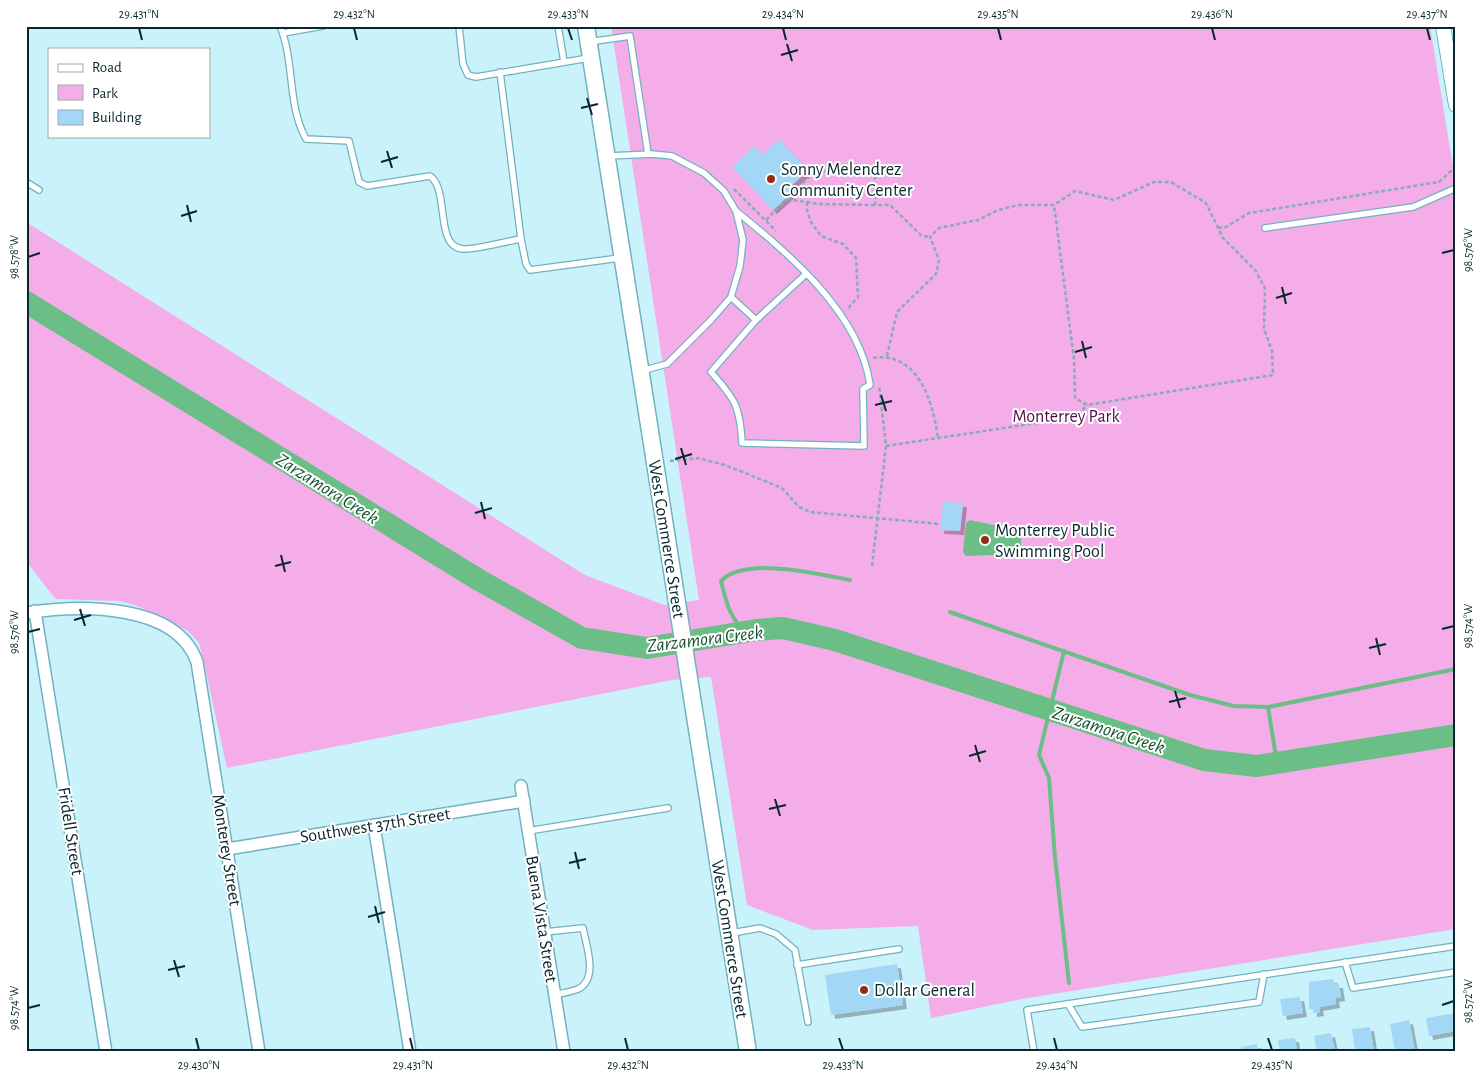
<svg xmlns="http://www.w3.org/2000/svg" width="1482" height="1078" font-family="'Alegreya Sans',sans-serif">
	<defs>
		<filter id="shadow"><feDropShadow dx="4" dy="4" stdDeviation="0" flood-color="#0004"/></filter>
	</defs>
	<rect width="100%" height="100%" fill="#caf2fb"/>
	<!-- green -->
	<polygon fill="#f5ade9" points="611,26 1430,26 1456,185 1456,929 1022,999 931,1018 918,926 813,930 747,905 711,677 672,680 227,768 204,663 199,643 188,631 138,606 119,601 56,599 53,596 26,561 26,222 585,575 664,605 699,600"/>
	<!-- water -->
	<polygon fill="#6bbe85" points="970,520 1022,531 1020,554 966,556 963,552 966,523"/>
	<g fill="none" stroke-linecap="round" stroke-linejoin="round">
		<!-- stream -->
		<g stroke="#6bbe85" stroke-width="4">
			<polyline points="950,612 1190,695 1234,706 1268,707 1456,669"/>
			<path d="M746 631C729 619 726 600 721 581 745 556 819 574 850 580"/>
			<polyline points="1064,651 1039,755 1049,778 1055,858 1069,983"/>
			<polyline points="1268,707 1277,763"/>
		</g>
		<!-- river -->
		<polyline stroke="#6bbe85" stroke-width="22" points="26,302 479,580 582,638 647,648 756,630 783,628 835,640 1204,760 1257,766 1456,735"/>
	</g>
	<!-- building -->
	<g fill="#a2d8f6" filter="url(#shadow)">
		<polygon points="779,139 808,170 790,187 794,191 773,210 732,167 754,146 763,155"/>
		<polygon points="943,502 963,503 960,531 940,530"/>
		<polygon points="897,964 903,1005 831,1015 825,975"/>
		<polygon points="1333,979 1334,984 1339,984 1341,997 1335,998 1336,1004 1319,1007 1320,1012 1313,1013 1313,1009 1309,1009 1309,982"/>
		<polygon points="1300,997 1303,1013 1283,1016 1280,999"/>
		<polygon points="1456,1013 1456,1031 1429,1036 1426,1018"/>
		<polygon points="1409,1020 1415,1052 1395,1052 1390,1024"/>
		<polygon points="1370,1027 1374,1052 1355,1052 1352,1029"/>
		<polygon points="1331,1033 1335,1052 1317,1052 1314,1036"/>
		<polygon points="1295,1038 1297,1052 1280,1052 1278,1040"/>
		<polygon points="1257,1044 1258,1052 1242,1052 1241,1047"/>
	</g>
	<g fill="none" stroke-linecap="round" stroke-linejoin="round">
		<!-- service casing -->
		<g stroke="#6fb3c1" stroke-width="8">
			<g id="service">
				<path d="M280 26C295 62 287 105 306 139L349 141 359 182 367 186 430 176C450 190 434 247 463 249 477 250 506 241 521 239"/>
				<polyline points="459,26 463,64 468,75 476,77 589,58"/>
				<polyline points="558,26 564,62"/>
				<polyline points="283,33 323,26"/>
				<polyline points="589,42 630,36 648,154"/>
				<polyline points="500,72 521,239 526,264 530,270 620,258"/>
				<polyline points="608,156 652,154 672,156 704,173 724,191 736,211 743,240 740,266 731,297 711,320 667,364 641,371"/>
				<polyline points="26,182 39,190"/>
				<path d="M736 211C789 254 860 313 870 385L863 389 864 446 742 443C740 406 735 399 711 372L756 320 806 274"/>
				<polyline points="1265,228 1413,207 1456,188"/>
				<polyline points="731,297 756,320"/>
				<polyline points="528,831 668,808"/>
				<path d="M545 932 583 928C586 945 599 979 578 989 571 992 562 993 555 995"/>
				<polyline points="732,933 760,928 776,934 795,950 808,1022"/>
				<polyline points="1345,962 1353,988 1456,972"/>
				<polyline points="797,965 899,949"/>
				<polyline points="1068,1004 1082,1027 1259,1002 1264,974"/>
				<polyline points="1034,1052 1027,1010 1456,946"/>
			</g>
		</g>
		<!-- minor casing -->
		<g stroke="#6fb3c1" stroke-width="14">
			<g id="minor">
				<polyline points="35,611 106,1052"/>
				<path d="M26 613C78 605 176 602 197 662L259 1052"/>
				<polyline points="521,786 564,1052"/>
				<polyline points="374,825 410,1052"/>
				<polyline points="227,849 524,801"/>
			</g>
		</g>
		<!-- tertiary casing -->
		<g stroke="#6fb3c1" stroke-width="16">
			<polyline id="tertiary" points="1443,26 1456,105"/>
		</g>
		<!-- secondary casing -->
		<g stroke="#6fb3c1" stroke-width="19">
			<polyline id="secondary" points="586,26 748,1052"/>
		</g>
		<!-- path -->
		<g stroke="#88acb4" stroke-width="2.5" stroke-dasharray="4 2.5" stroke-linecap="butt">
			<polyline points="734,189 776,231"/>
			<polyline points="787,199 818,204 875,205"/>
			<polyline points="807,202 807,210 811,222 821,236 843,244 856,258 858,297 847,309"/>
			<polyline points="766,220 809,177 810,171 875,171 875,205 890,205 922,236 930,237"/>
			<polyline points="1218,228 1226,227 1249,213 1439,182 1456,166"/>
			<polyline points="887,356 897,312 936,274 939,260 930,237 939,228 978,220 998,210 1018,205 1054,205 1075,191 1114,200 1154,182 1171,182 1206,203 1223,238 1255,270 1265,288 1264,329 1272,351 1273,375 1087,405 1075,398 1074,359 1054,205"/>
			<path d="M873 358C919 351 933 403 938 438"/>
			<polyline points="886,446 1076,417 1087,405"/>
			<polyline points="670,461 698,458 725,465 782,488 799,507 810,512 940,524"/>
			<polyline points="872,566 886,446 879,385"/>
		</g>
		<!-- service -->
		<use href="#service" stroke="#fff" stroke-width="5.5"/>
		<!-- minor -->
		<use href="#minor" stroke="#fff" stroke-width="11"/>
		<!-- tertiary -->
		<use href="#tertiary" stroke="#fff" stroke-width="14"/>
		<!-- secondary -->
		<use href="#secondary" stroke="#fff" stroke-width="16"/>
	</g>
	<!-- ticks -->
	<path fill="none" stroke="#09272c" stroke-width="2" d="M139 28 142 40M354 28 357 40M568 28 572 40M783 28 786 40M998 28 1001 40M1212 28 1215 40M1427 28 1430 40M787 44 792 61M781 55 798 50M587 98 592 115M581 108 598 104M387 151 392 168M381 162 398 157M187 205 191 222M181 216 197 211M1442 253 1454 250M28 257 40 253M1282 287 1286 304M1276 298 1292 293M1082 341 1086 358M1075 352 1092 347M881 395 886 411M875 405 892 401M681 448 686 465M675 459 692 454M481 502 485 519M475 513 492 508M281 555 285 572M275 566 291 562M80 609 85 626M74 620 91 615M1442 629 1454 626M28 632 40 629M1376 638 1380 655M1369 648 1386 644M1175 691 1180 708M1169 702 1186 698M975 745 980 762M969 756 986 751M775 799 780 816M769 809 786 805M575 852 579 869M569 863 586 859M375 906 379 923M368 917 385 912M174 960 179 977M168 970 185 966M1442 1005 1454 1001M28 1008 40 1005M196 1038 199 1050M410 1038 413 1050M625 1038 628 1050M839 1038 843 1050M1054 1038 1057 1050M1268 1038 1272 1050"/>
	<!-- markers -->
	<g fill="#952c18" stroke="#fff" stroke-width="2">
		<circle cx="771" cy="179" r="5"/>
		<circle cx="985" cy="540" r="5"/>
		<circle cx="864" cy="990" r="5"/>
	</g>
	<g text-anchor="middle" stroke-width="4" stroke-linejoin="round" paint-order="stroke">
		<!-- poi labels -->
		<g font-size="18" fill="#09272c" stroke="#fff" text-anchor="start">
			<text x="781" y="175">Sonny Melendrez<tspan x="781" dy="21">Community Center</tspan></text>
			<text x="995" y="536">Monterrey Public<tspan x="995" dy="21">Swimming Pool</tspan></text>
			<text x="874" y="996">Dollar General</text>
		</g>
		<!-- park labels -->
		<g font-size="18" fill="#501049" stroke="#fff">
			<text x="1066" y="422">Monterrey Park</text>
		</g>
		<!-- street labels -->
		<g font-size="18" fill="#09272c" stroke="#fff">
			<text transform="translate(667 539) rotate(81)" y="6">West Commerce Street</text>
			<text transform="translate(375 825) rotate(-9)" y="6">Southwest 37th Street</text>
			<text transform="translate(71 831) rotate(81)" y="6">Fridell Street</text>
			<text transform="translate(227 850) rotate(81)" y="6">Monterey Street</text>
			<text transform="translate(542 919) rotate(81)" y="6">Buena Vista Street</text>
			<text transform="translate(730 939) rotate(81)" y="6">West Commerce Street</text>
		</g>
		<!-- water labels -->
		<g font-size="19" font-style="italic" fill="#14522d" stroke="#fff">
			<text transform="translate(328 488) rotate(32)" y="7">Zarzamora Creek</text>
			<text transform="translate(705 638) rotate(-7)" y="7">Zarzamora Creek</text>
			<text transform="translate(1109 729) rotate(18)" y="7">Zarzamora Creek</text>
		</g>
	</g>
	<!-- border -->
	<rect width="1482" height="1078" fill="none" stroke="#ffffff" stroke-width="55"/>
	<!-- legend -->
	<rect x="48" y="48" width="162" height="90" fill="#ffffff" stroke="#9da9ab"/>
	<rect x="58" y="64" width="25" height="8" fill="#ffffff" stroke="#9da9ab"/>
	<text x="92" y="72" font-size="15" fill="#09272c">Road</text>
	<rect x="58" y="85" width="25" height="15" fill="#f5ade9" stroke="#9da9ab"/>
	<text x="92" y="98" font-size="15" fill="#09272c">Park</text>
	<rect x="58" y="110" width="25" height="15" fill="#a2d8f6" stroke="#9da9ab"/>
	<text x="92" y="122" font-size="15" fill="#09272c">Building</text>
	<rect x="28" y="28" width="1426" height="1022" fill="none" stroke="#09272c" stroke-width="2"/>
	<g font-size="12" text-anchor="middle" fill="#09272c">
		<text x="139" y="18">29.431°N</text>
		<text x="354" y="18">29.432°N</text>
		<text x="568" y="18">29.433°N</text>
		<text x="783" y="18">29.434°N</text>
		<text x="998" y="18">29.435°N</text>
		<text x="1212" y="18">29.436°N</text>
		<text x="1427" y="18">29.437°N</text>
		<text transform="translate(1468 250) rotate(-90)" y="4">98.576°W</text>
		<text transform="translate(14 257) rotate(-90)" y="4">98.578°W</text>
		<text transform="translate(1468 626) rotate(-90)" y="4">98.574°W</text>
		<text transform="translate(14 632) rotate(-90)" y="4">98.576°W</text>
		<text transform="translate(1468 1001) rotate(-90)" y="4">98.572°W</text>
		<text transform="translate(14 1008) rotate(-90)" y="4">98.574°W</text>
		<text x="199" y="1069">29.430°N</text>
		<text x="413" y="1069">29.431°N</text>
		<text x="628" y="1069">29.432°N</text>
		<text x="843" y="1069">29.433°N</text>
		<text x="1057" y="1069">29.434°N</text>
		<text x="1272" y="1069">29.435°N</text>
	</g>
</svg>
